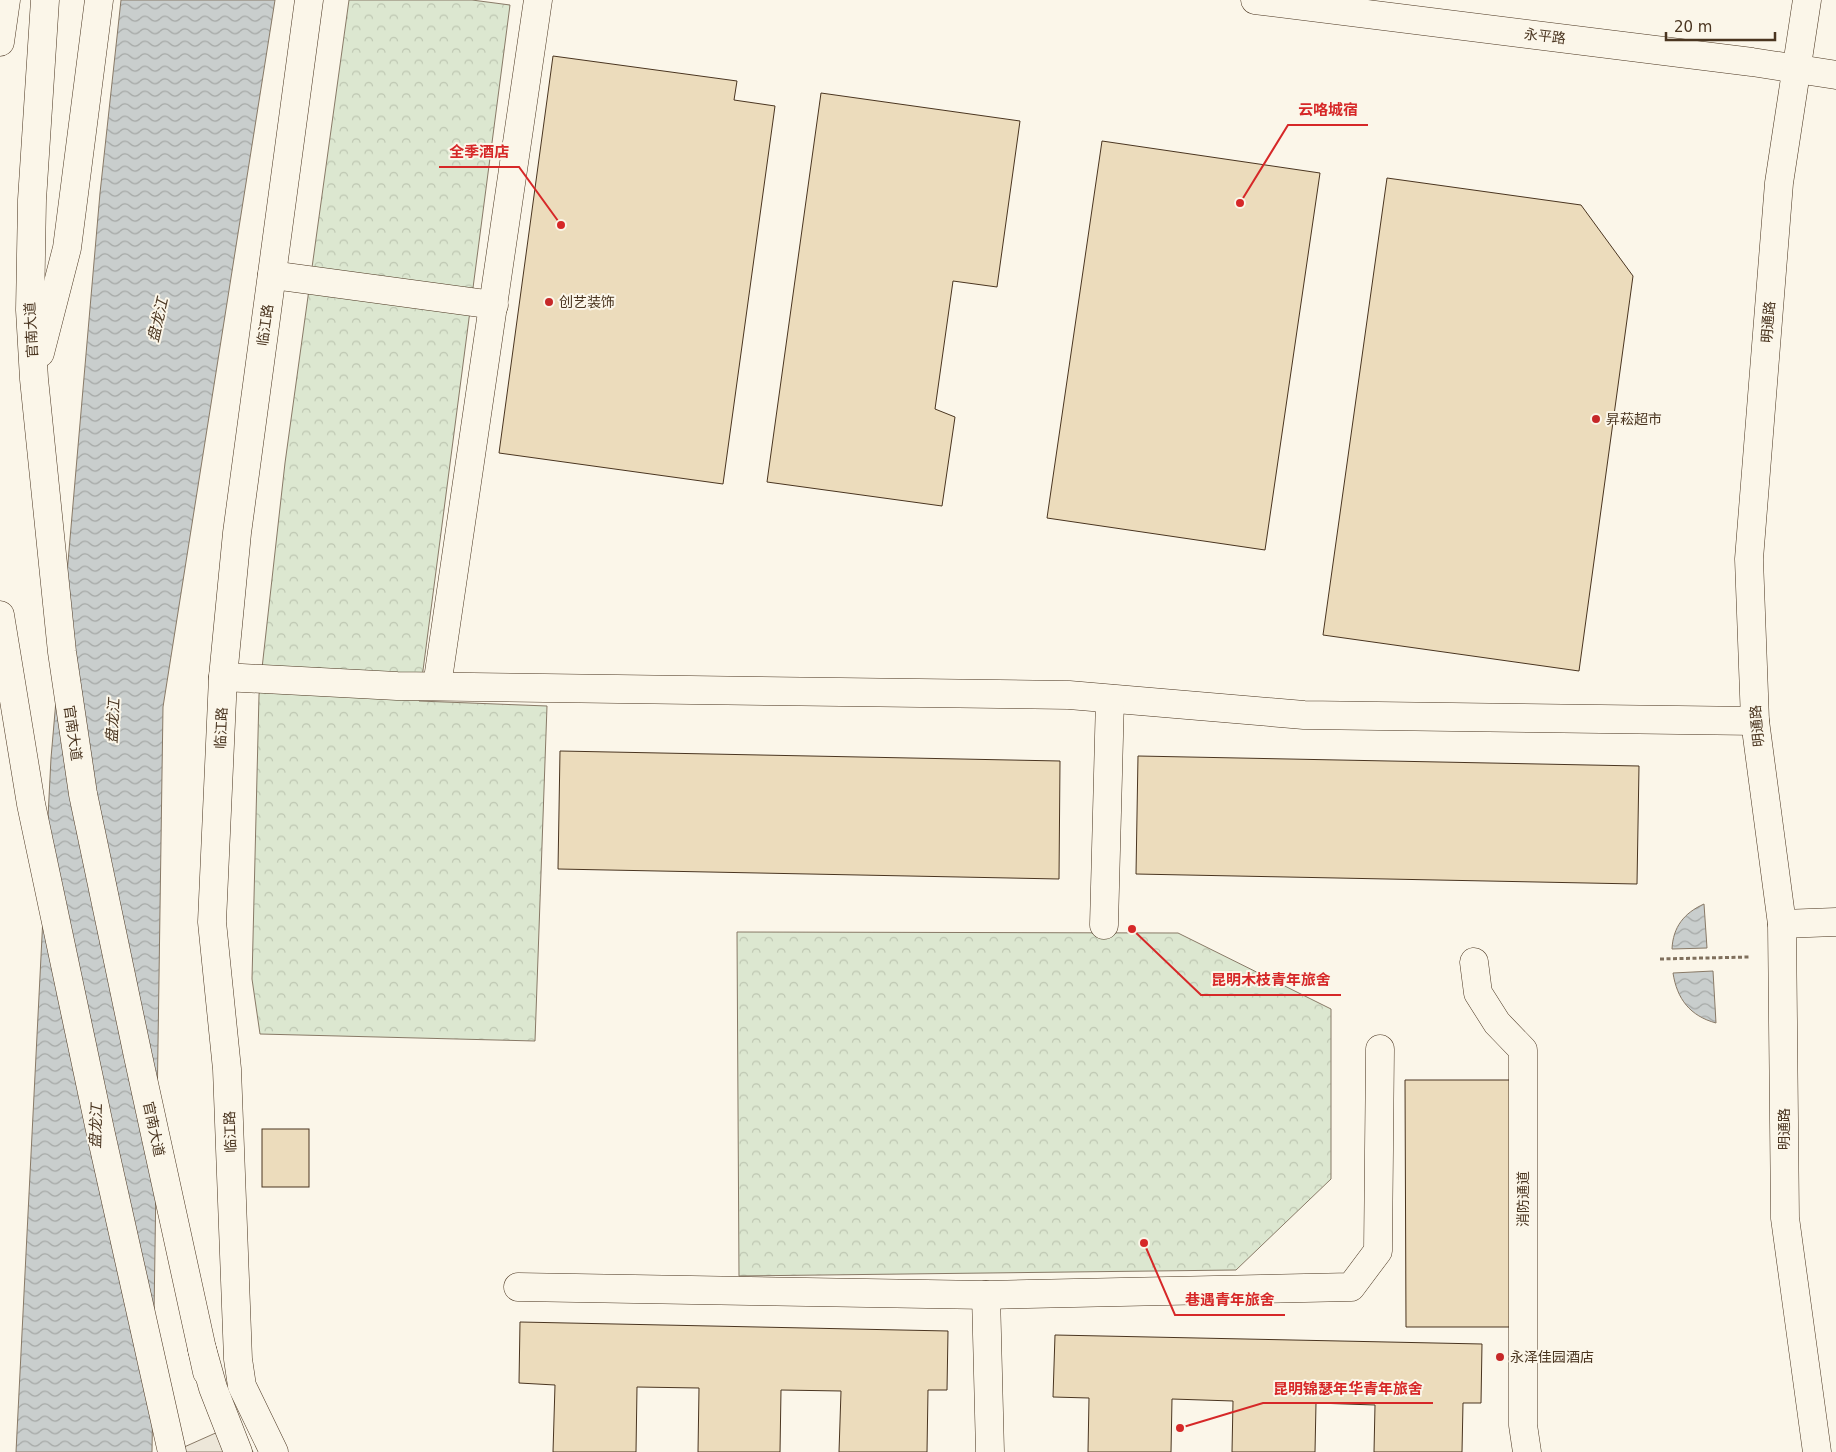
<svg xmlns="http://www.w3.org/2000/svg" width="1836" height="1452" font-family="'DejaVu Sans','Noto Sans SC',sans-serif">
	<defs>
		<pattern id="forest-crowns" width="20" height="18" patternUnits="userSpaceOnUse" patternTransform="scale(1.25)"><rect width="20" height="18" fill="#dce7d0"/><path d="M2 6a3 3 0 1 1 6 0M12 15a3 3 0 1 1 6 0" fill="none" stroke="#bec7b2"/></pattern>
		<pattern id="water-waves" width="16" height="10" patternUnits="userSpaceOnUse" patternTransform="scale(1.25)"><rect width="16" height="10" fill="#c9cecd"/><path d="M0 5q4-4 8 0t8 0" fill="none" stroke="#a5a8a6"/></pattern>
	</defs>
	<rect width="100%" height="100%" fill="#fbf6e9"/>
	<!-- forest -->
	<g fill="url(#forest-crowns)" stroke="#887966">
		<polygon points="349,0 472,0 510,5 419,701 547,706 535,1041 260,1034 252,979 259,695 285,463"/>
		<polygon points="737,932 1178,933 1331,1009 1331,1179 1236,1270 739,1276"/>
	</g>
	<!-- parking -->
	<polygon fill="#ede7d9" stroke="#887966" points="238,1423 253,1452 173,1452"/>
	<!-- water -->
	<g fill="url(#water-waves)" stroke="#887966">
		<polygon points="121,0 275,0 163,707 152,1452 16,1452 51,758 100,193"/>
		<path d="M1704 904 1707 948 1672 949C1673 927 1684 913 1704 904Z"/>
		<path d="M1713 971 1716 1023C1690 1016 1677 999 1673 973Z"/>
	</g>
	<!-- building -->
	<g fill="#ecdcbc" stroke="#4a3520">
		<polygon points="553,56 737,81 734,100 775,106 723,484 499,453"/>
		<polygon points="821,93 1020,121 997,287 953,281 935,409 955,417 942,506 767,482"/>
		<polygon points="1102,141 1320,173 1265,550 1047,518"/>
		<polygon points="1387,178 1581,205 1633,276 1579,671 1323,635"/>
		<polygon points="560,751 1060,761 1059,879 558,869"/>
		<polygon points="1138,756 1639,766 1637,884 1136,874"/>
		<polygon points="1405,1080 1518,1080 1519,1327 1406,1327"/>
		<rect x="262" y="1129" width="47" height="58"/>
		<polygon points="520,1322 948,1331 947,1390 928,1390 927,1452 839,1452 841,1391 781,1390 780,1452 698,1452 699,1388 637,1387 636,1452 553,1452 555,1385 519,1383"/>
		<polygon points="1055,1335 1482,1344 1481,1403 1463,1403 1462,1452 1374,1452 1375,1405 1316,1403 1315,1452 1232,1452 1233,1401 1172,1399 1171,1452 1088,1452 1089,1398 1053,1397"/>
	</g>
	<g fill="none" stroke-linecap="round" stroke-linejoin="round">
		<!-- minor casing -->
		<g stroke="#4a3520" stroke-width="29">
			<g id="minor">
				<polyline points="1255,0 1752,62 1836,75"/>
				<polyline points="1807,0 1779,183 1749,559 1755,721 1782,924 1785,1218 1817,1452"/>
				<polyline points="272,275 494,305"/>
				<polyline points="223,677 397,686 1069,695 1304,715 1755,721"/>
				<polyline points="437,686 538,0"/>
				<polyline points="1782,924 1836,922"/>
				<polyline points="1104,925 1110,699"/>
				<polyline points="1474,962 1478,993 1497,1023 1523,1050 1523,1425 1527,1452"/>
				<polyline points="518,1287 986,1295 1351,1287 1378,1251 1380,1049"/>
				<polyline points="986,1295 990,1452"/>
				<polyline points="274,1452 242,1386 238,1359 227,1069 212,922 223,677 237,533 309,0"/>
			</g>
		</g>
		<!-- major casing -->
		<g stroke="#4a3520" stroke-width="29">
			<g id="major">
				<polyline points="45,0 32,200 30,310 34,379 62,652 83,794 138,1056 207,1372"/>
				<polyline points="0,42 6,0"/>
				<polyline points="40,353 67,248 99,0"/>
				<polyline points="0,615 31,804 100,1130 172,1452"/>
			</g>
		</g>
		<!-- highway casing -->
		<g stroke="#4a3520" stroke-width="29">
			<polyline id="highway" points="202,1349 213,1388 238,1452"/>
		</g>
		<!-- path -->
		<polyline stroke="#7f6f5c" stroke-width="3" stroke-dasharray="4 2.5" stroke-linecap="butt" points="1660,959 1749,957"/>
		<!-- minor -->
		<use href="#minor" stroke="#fbf6e9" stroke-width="28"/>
		<!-- major -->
		<use href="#major" stroke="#fbf6e9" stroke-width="28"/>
		<!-- highway -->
		<use href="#highway" stroke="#fbf6e9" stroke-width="28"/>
	</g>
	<!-- markers -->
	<g fill="#c62828" stroke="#fbf6e9" stroke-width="2">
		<circle cx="549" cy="302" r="5"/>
		<circle cx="1596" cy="419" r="5"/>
		<circle cx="1500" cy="1357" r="5"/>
	</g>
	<g text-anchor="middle" stroke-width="4" stroke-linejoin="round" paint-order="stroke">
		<!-- street labels -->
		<g font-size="14" fill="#4a3520" stroke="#fbf6e9">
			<text transform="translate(1545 36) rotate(7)" y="5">永平路</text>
			<text transform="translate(1768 322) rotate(-85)" y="5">明通路</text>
			<text transform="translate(265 325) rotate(-82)" y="5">临江路</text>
			<text transform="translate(31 330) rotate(-93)" y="5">官南大道</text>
			<text transform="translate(1757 726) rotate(-95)" y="5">明通路</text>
			<text transform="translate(221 728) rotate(-87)" y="5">临江路</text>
			<text transform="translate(73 733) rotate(82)" y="5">官南大道</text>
			<text transform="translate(154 1129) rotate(78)" y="5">官南大道</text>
			<text transform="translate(1784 1129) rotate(-90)" y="5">明通路</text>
			<text transform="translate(230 1132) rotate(-92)" y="5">临江路</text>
			<text transform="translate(1523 1199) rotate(-90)" y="5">消防通道</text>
		</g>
		<!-- poi labels -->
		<g font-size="14" fill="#4a3520" stroke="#fbf6e9" text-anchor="start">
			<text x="559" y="307">创艺装饰</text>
			<text x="1606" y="424">昇菘超市</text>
			<text x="1510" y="1362">永泽佳园酒店</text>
		</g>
		<!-- water labels -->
		<g font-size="15" font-style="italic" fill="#4a3520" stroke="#fbf6e9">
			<text transform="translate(158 320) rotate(-77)" y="5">盘龙江</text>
			<text transform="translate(113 721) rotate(-87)" y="5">盘龙江</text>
			<text transform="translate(96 1126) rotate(-88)" y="5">盘龙江</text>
		</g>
	</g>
	<!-- callouts -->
	<path fill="none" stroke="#d62828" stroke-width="2" d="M1240 203L1288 125H1368M561 225L519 167H439M1132 929L1201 995H1341M1144 1243L1175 1315H1285M1180 1428L1263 1403H1433"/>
	<g fill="#d62828" stroke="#fbf6e9" stroke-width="2">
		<circle cx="1240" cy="203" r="5"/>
		<circle cx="561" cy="225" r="5"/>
		<circle cx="1132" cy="929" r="5"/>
		<circle cx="1144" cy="1243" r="5"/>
		<circle cx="1180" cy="1428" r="5"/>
	</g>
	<g font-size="15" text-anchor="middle" font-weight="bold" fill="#d62828" stroke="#fbf6e9" stroke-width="4" stroke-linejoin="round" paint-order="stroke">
		<text x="1328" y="115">云咯城宿</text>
		<text x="479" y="157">全季酒店</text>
		<text x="1271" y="985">昆明木枝青年旅舍</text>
		<text x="1230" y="1305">巷遇青年旅舍</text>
		<text x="1348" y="1394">昆明锦瑟年华青年旅舍</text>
	</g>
	<!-- scale -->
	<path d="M1666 32v8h109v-8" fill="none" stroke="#4a3520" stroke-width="2.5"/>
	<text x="1674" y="32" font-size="15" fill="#4a3520" stroke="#fbf6e9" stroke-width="4" paint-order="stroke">20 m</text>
</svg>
